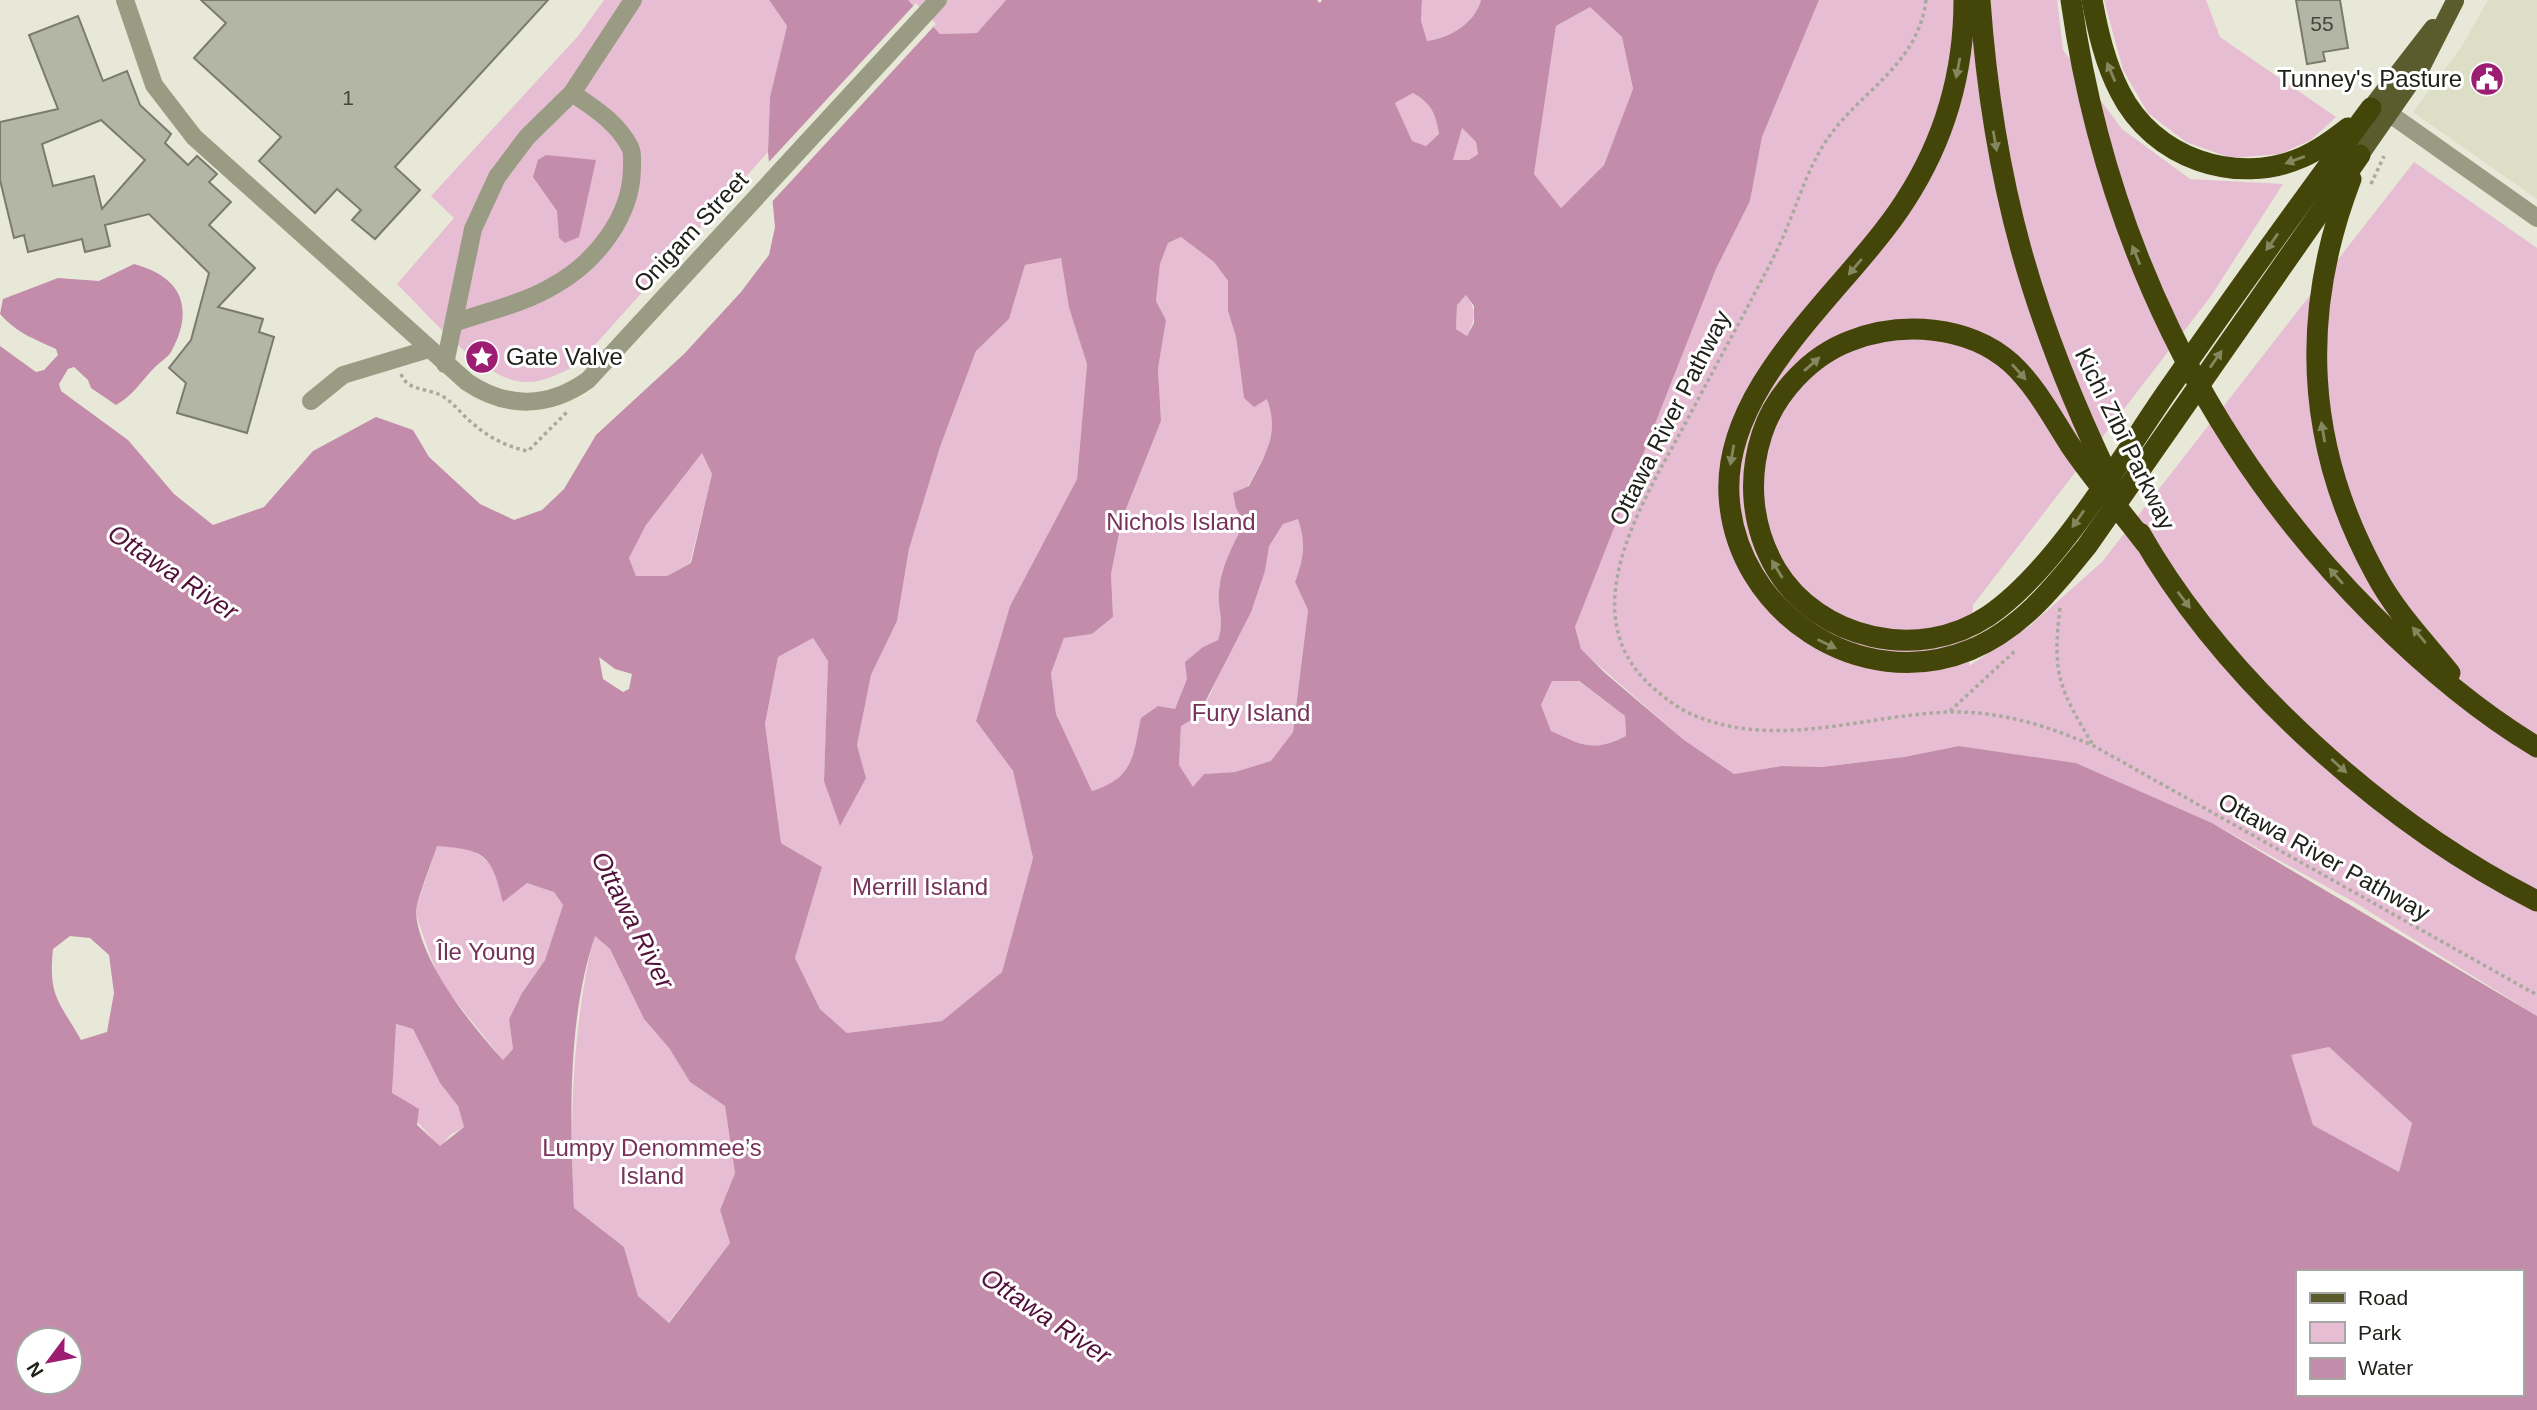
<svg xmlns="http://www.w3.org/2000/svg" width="2537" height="1410" font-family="Arial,sans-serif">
	<rect width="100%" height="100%" fill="#e7e8d7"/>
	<!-- built -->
	<polygon fill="#dcdec6" points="2488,0 2537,0 2537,199 2413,112 2462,46"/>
	<!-- green -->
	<g fill="#e7bdd3">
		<path d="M604 0H769L787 26 770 97 768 152 576 366C560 373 543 383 525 382 482 381 426 312 397 284L454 218 431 196 579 35Z"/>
		<polygon points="908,0 1006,0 977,33 940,34"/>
		<path d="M1422 0H1481C1475 23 1449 38 1426 41L1421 21Z"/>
		<polygon points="1819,0 2057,0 2063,50 2122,129 2190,179 2283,184 2211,296 1973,605 1969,666 2031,625 2102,562 2414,162 2537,248 2537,1016 2354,902 2212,823 2076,763 1959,746 1904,757 1821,767 1781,766 1734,774 1684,740 1581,650 1575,627 1586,597 1716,269 1750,201 1762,137"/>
		<polygon points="2104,0 2206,0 2220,37 2336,117 2311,140 2280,154 2231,158 2186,142 2148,113 2123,70"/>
		<polygon points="1590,7 1622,37 1633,90 1604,165 1561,208 1534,174 1556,26"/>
		<path d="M1413 93C1431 103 1436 114 1439 134L1426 146 1411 141 1395 103Z"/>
		<polygon points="1461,127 1476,142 1478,154 1469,160 1453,160"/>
		<path d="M1181 237 1214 262 1228 281V311L1236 337 1244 398H1267L1274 419 1268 449 1236 508 1244 523C1233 545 1221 566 1219 591 1217 610 1225 619 1218 640L1203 647 1175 709 1133 754 1131 766 1110 786 1092 791 1056 714 1051 673 1064 638 1092 634 1113 617 1111 574 1122 519 1161 421 1158 369 1166 320 1156 301 1160 264 1168 243Z"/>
		<polygon points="1061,258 1069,308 1087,364 1077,479 1010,606 976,721 1013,771 1033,858 1002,972 942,1021 847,1033 820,1009 795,958 822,867 781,843 765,724 778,657 813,638 828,661 824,781 866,778 857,745 871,675 897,621 909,549 940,447 976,351 1009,319 1025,265"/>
		<path d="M1466 295C1477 309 1475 320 1467 336L1456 329 1457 304Z"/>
		<polygon points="702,453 712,474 690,563 667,576 636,576 629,558 646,525"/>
		<path d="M1298 518C1306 543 1304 558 1295 582L1308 610 1293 732 1272 761 1235 772 1204 774 1193 788 1179 766 1181 725 1198 716 1210 695 1265 571 1268 546 1283 524Z"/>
		<path d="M1552 681H1578L1625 716 1626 736C1593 753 1582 745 1551 731L1541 705Z"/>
		<polygon points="437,846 471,849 494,866 554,892 563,905 545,960 522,993 509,1019 513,1049 503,1060 440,982 423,935 415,911"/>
		<path d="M594 935 610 949 644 1019 669 1048 690 1082 725 1106 735 1173 720 1210 730 1243 668 1323 638 1296 624 1247 574 1208C569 1116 573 1025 594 935Z"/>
		<polygon points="395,1024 413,1029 440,1083 458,1106 464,1127 450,1135 440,1147 392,1094"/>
		<polygon points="2329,1047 2412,1123 2399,1172 2313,1125 2290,1054"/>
	</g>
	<!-- water -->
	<g fill="#c38caa" fill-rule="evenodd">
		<path d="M769 0H908L940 34 977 33 1006 0H1317L1320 3 1322 0H1422L1421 21 1427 41C1450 38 1475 23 1481 0H1819L1762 137 1750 201 1716 269 1575 627 1581 649 1605 673 1684 740 1734 774 1781 766 1821 767 1904 757 1959 746 2076 763 2212 823 2537 1016V1410H0V346L36 372 44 370 58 355 56 349C33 338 18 334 0 314L3 299 58 278 99 281 134 264C182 277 195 308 171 352 167 358 160 362 155 367 141 381 134 395 116 405L91 388 88 380 74 367 68 369 59 384 61 391 128 440 174 494 213 525 264 507 313 451 376 417 413 430 429 457 480 504 514 520 542 510 564 489 596 435 684 354 741 292 769 255 775 227 768 152 770 97 787 26ZM1590 7 1622 37 1633 89 1604 165 1561 208 1534 174 1556 26ZM1413 93C1431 103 1436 114 1439 134L1426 146 1412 141 1395 103ZM1462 128 1476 142 1478 154 1469 160H1453ZM1181 237 1214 262 1228 281V311L1236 337 1244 398 1254 407 1267 399C1280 434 1265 455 1249 486L1233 493 1236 508 1244 523C1233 545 1221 566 1219 591 1217 610 1225 619 1218 640L1203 647 1185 662 1187 679 1175 709 1158 706 1141 718C1133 756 1134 778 1092 791L1056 714 1051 673 1064 638 1092 634 1113 617 1111 574 1122 519 1161 421 1158 369 1166 320 1156 301 1160 264 1168 243ZM1061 258 1069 308 1087 364 1077 479 1010 606 976 721 1013 771 1033 858 1002 972 942 1021 847 1033 820 1009 795 958 822 867 781 843 765 724 778 657 813 638 828 661 824 781 840 826 866 778 857 745 871 675 897 621 909 549 940 447 976 351 1009 319 1025 265ZM1466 295 1474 306V323L1467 336 1456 329 1457 305ZM702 453 712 474 691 563 667 576H636L629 558 646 525ZM1298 519C1306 543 1304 558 1295 582L1308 610 1293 732 1271 761 1235 772 1204 774 1193 787 1179 765 1181 726 1198 716 1251 612 1265 571 1269 546 1283 524ZM599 657 615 669 632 674 629 689 623 692 603 679ZM1552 681H1579L1625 716 1626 736C1593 753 1582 745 1551 731L1541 705ZM437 846C486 850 491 854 503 902L527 883 554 892 563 905 545 960 522 993 509 1019 513 1049 503 1060C471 1025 420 962 416 913 415 904 433 859 437 846ZM70 936 90 938 109 955 114 993 107 1032 81 1040C59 1001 48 996 53 949ZM595 936 610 949 644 1019 669 1048 690 1082 725 1106 735 1173 720 1210 730 1243 669 1323 638 1296 624 1247 574 1208C570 1121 567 1019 595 936ZM396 1024 413 1029 440 1083 458 1106 464 1127 440 1146 417 1125 419 1109 392 1093ZM2329 1047 2412 1123 2399 1172 2313 1125 2291 1055ZM2297 1272H2521V1394H2297ZM28 1340H70V1382H28Z"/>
		<polygon points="546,155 596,160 579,237 565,243 559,238 557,211 533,177 538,160"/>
	</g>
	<!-- pier -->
	<polygon fill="#e7e8d7" points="916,3 936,24 769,205 766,165"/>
	<!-- building -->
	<g fill="#b3b5a5" stroke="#7a7b6c" stroke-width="2" fill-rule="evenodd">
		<polygon points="201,0 548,0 395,167 420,190 375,239 352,220 361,210 337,189 315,213 259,161 281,137 194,58 226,23"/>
		<polygon points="2296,0 2340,0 2348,48 2323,52 2325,61 2307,64"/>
		<path d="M78 16 103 81 127 71 140 105 171 134 165 143 188 165 197 156 217 174 209 182 231 202 209 225 255 268 218 307 263 319 259 332 274 337 247 433 177 413 186 383 169 368 191 340 209 273 149 214 105 225 110 246 85 252 82 239 28 252 24 235 14 238 0 180V122L58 109 29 35ZM101 120 145 160 102 209 94 176 53 186 42 144Z"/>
	</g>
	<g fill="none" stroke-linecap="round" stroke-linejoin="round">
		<!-- path -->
		<g stroke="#a9aa9d" stroke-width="3.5" stroke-dasharray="3.5 3.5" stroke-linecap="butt">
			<path d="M1926 0C1918 67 1857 92 1824 144 1807 171 1798 202 1786 230 1774 259 1758 286 1744 314 1722 354 1701 394 1679 435 1640 507 1573 614 1650 685 1662 696 1676 707 1691 714 1775 751 1863 715 1950 712 2001 711 2048 726 2094 746L2537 995"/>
			<polyline points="2371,184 2384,156"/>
			<path d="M401 374C407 390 424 388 438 394 452 400 460 413 471 422 488 437 507 447 528 451L567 412"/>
			<path d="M2060 608C2052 675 2059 688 2093 745"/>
			<polyline points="1950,711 2016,650"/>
		</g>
		<!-- minor -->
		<g stroke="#999b82" stroke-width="18">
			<path d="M125 0 154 85 194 137 467 382C507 409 549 408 588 380L938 0"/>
			<polyline points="2390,114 2537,218"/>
			<path d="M454 323C487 311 523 304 553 286 595 263 632 217 632 167 632 161 633 153 630 147 617 122 594 108 572 93"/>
			<polyline points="445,364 473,229 497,177 527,137 572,93 633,0"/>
			<polyline points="311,401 343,375 429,349"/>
		</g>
		<!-- major -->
		<g stroke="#5a5c2e" stroke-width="18">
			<polyline points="2371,108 2433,28"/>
			<polyline points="2360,155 2422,66 2455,1"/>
		</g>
		<!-- highway -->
		<g stroke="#444609" stroke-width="21">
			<path d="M1964 0C1964 72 1944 141 1905 201 1848 290 1723 382 1729 495 1735 612 1860 695 1970 650 2021 629 2054 587 2087 546L2360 155"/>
			<path d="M1980 0C1993 183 2032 319 2112 484"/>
			<path d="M2071 0C2104 234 2205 447 2373 615 2422 664 2477 711 2537 747"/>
			<path d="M2092 0C2098 32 2105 63 2120 92 2153 158 2236 187 2303 157 2319 150 2334 139 2348 128"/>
			<path d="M2351 179C2299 315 2305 446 2376 575 2395 611 2425 642 2450 673"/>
			<path d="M2140 533C2224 681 2386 825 2537 901"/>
			<path d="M2146 544C2121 511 2093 479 2070 445 2052 417 2036 386 2011 363 1968 325 1901 321 1850 341 1810 356 1775 394 1762 434 1747 480 1752 528 1776 569 1819 640 1919 662 1988 616 2054 572 2120 460 2166 393 2233 297 2301 202 2371 108"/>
		</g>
	</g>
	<!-- one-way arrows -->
	<defs><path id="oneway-solid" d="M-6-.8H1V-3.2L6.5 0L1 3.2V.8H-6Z" transform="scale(1.75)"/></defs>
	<g fill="#85875f">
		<use href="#oneway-solid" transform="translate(1958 68) rotate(101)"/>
		<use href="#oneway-solid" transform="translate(2111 72) rotate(-113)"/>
		<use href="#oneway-solid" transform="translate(1995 141) rotate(80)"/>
		<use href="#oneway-solid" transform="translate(2295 160) rotate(160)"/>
		<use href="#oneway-solid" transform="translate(2272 242) rotate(125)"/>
		<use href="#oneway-solid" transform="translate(2136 255) rotate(-112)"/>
		<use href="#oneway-solid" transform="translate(1855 267) rotate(130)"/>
		<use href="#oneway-solid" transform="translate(2216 359) rotate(-55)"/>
		<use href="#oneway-solid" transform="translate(1812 364) rotate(-41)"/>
		<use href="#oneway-solid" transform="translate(2019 372) rotate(48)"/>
		<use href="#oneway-solid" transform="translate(2323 432) rotate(-100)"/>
		<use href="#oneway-solid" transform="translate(1732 455) rotate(100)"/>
		<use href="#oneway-solid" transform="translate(2078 519) rotate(125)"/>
		<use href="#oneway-solid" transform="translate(1777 569) rotate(-121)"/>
		<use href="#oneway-solid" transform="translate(2336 576) rotate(-131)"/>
		<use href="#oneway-solid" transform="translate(2184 600) rotate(53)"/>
		<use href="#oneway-solid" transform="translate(2419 635) rotate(-130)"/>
		<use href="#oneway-solid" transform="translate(1827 644) rotate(26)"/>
		<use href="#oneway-solid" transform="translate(2339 766) rotate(42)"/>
	</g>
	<!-- icons -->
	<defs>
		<g id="civic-disc" transform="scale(1.75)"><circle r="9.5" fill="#9d1d72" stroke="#fff"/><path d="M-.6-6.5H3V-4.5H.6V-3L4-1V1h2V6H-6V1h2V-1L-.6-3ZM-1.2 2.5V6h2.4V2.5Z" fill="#fff"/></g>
		<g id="sight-disc" transform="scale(1.75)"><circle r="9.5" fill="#9d1d72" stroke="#fff"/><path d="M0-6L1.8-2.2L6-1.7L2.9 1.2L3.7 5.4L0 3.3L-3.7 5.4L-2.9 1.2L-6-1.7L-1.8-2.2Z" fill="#fff"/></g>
	</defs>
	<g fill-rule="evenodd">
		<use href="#civic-disc" x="2487" y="79"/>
		<use href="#sight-disc" x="482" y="357"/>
	</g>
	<g text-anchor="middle" stroke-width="6" stroke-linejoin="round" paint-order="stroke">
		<!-- number labels -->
		<g font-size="21" fill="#45463e">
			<text x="2322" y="31">55</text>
			<text x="348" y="105">1</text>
		</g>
		<!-- poi labels -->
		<g font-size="24" fill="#20211b" stroke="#fff" text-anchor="end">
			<text x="2462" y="87">Tunney's Pasture</text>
			<text x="506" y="365" text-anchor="start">Gate Valve</text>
		</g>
		<!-- street labels -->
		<g font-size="24" fill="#20211b" stroke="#fff">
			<text transform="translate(691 232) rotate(-47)" y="8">Onigam Street</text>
			<text transform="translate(1670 418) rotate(-63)" y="8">Ottawa River Pathway</text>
			<text transform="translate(2125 439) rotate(64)" y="8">Kichi Zībī Parkway</text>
			<text transform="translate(2324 857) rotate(29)" y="8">Ottawa River Pathway</text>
		</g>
		<!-- park labels -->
		<g font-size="24" fill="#76325b" stroke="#fff">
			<text x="1181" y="530">Nichols Island</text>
			<text x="1251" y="721">Fury Island</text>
			<text x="920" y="895">Merrill Island</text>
			<text x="486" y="960">Île Young</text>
			<text x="652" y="1156">Lumpy Denommee’s<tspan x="652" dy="28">Island</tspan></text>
		</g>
		<!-- water labels -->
		<g font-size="26" font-style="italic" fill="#53103b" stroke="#fff">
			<text transform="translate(173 572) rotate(34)" y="9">Ottawa River</text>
			<text transform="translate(633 920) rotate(63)" y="9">Ottawa River</text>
			<text transform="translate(1046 1316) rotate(34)" y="9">Ottawa River</text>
		</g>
	</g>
	<!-- legend -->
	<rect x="2296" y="1270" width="228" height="126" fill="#ffffff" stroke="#a6a6a4" stroke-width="2"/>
	<rect x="2310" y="1293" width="35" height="10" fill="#5a5c2e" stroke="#a6a6a4" stroke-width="2"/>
	<text x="2358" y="1305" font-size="21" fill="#20211b">Road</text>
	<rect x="2310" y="1322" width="35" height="21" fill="#e7bdd3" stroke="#a6a6a4" stroke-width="2"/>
	<text x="2358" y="1340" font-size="21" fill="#20211b">Park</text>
	<rect x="2310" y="1358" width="35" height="21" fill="#c38caa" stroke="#a6a6a4" stroke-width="2"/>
	<text x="2358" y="1375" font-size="21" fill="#20211b">Water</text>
	<!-- north arrow -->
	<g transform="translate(49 1361) rotate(238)"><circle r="33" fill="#ffffff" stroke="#a6a6a4" stroke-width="2"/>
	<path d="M0-5L12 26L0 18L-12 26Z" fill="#9d1d72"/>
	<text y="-10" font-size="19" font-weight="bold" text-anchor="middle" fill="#20211b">N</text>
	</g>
</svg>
